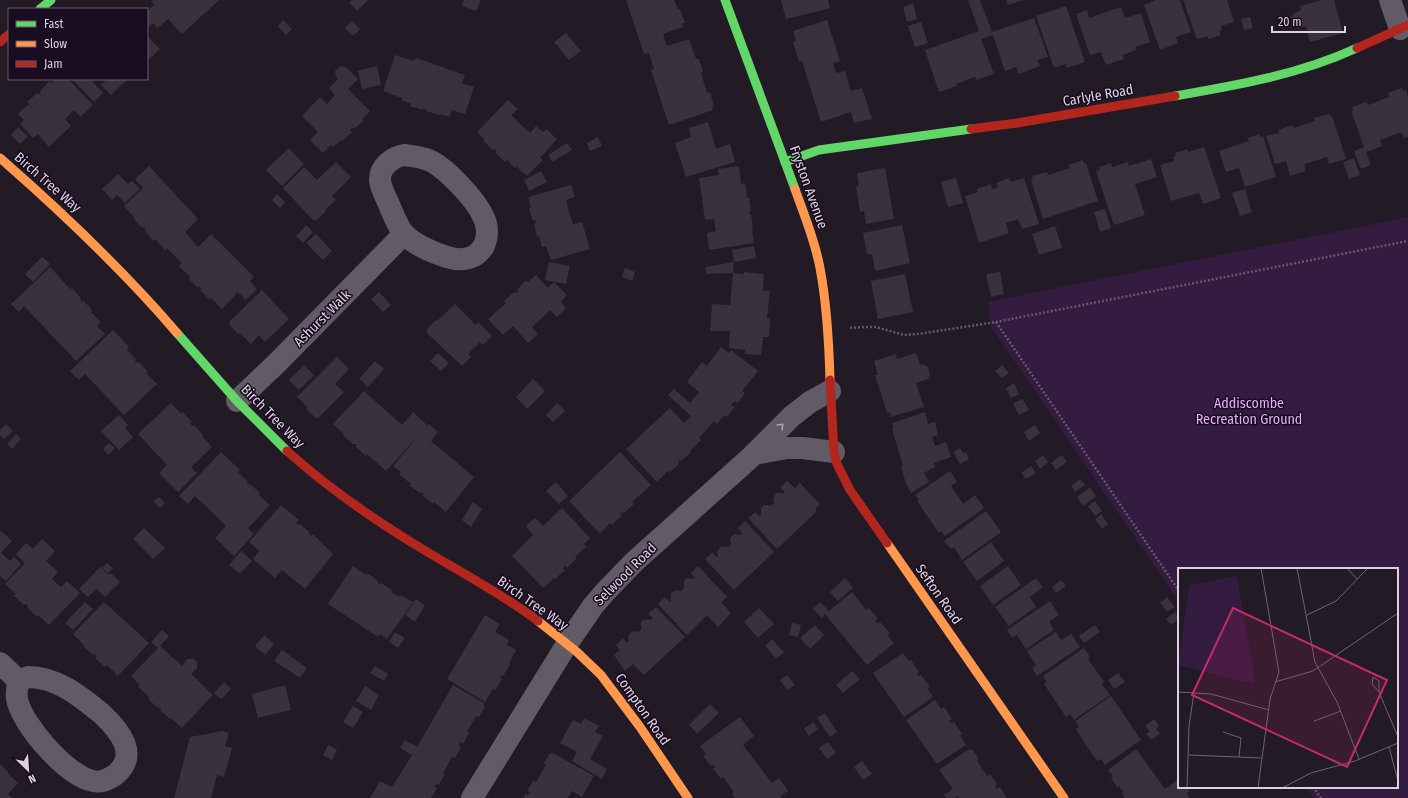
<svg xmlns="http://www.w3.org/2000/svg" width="1408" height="798" font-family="'Fira Sans Condensed',sans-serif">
	<rect width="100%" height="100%" fill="#221a25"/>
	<!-- green -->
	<polygon fill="#341b40" points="1408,217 1408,798 1314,798 1306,787 1397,787 1397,569 1179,569 1179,602 991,327 988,302"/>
	<!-- building -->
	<g fill="#39313c">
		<polygon points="153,0 219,0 182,34 168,19 158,28 153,23 147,29 147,12 154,5 151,1"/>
		<polygon points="352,0 368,0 357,11 349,2"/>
		<polygon points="464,0 481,0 476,11 462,6"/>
		<polygon points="626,0 674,0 678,9 680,9 685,23 682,23 683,27 663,34 667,46 689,39 696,59 699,59 703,72 701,73 707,93 710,92 714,106 712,107 713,110 669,125 651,70 654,69 649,53 644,54"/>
		<polygon points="781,0 828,0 830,8 786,19"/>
		<polygon points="968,0 980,0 992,32 1034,18 1048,57 1037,60 1040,66 1019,74 1016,67 1005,71 993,35 981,39 994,74 976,80 975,77 956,84 957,86 939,92 925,50 979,31"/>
		<polygon points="1006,0 1023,0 1008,5"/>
		<polygon points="1156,0 1180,0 1191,32 1176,37 1178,43 1160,50 1144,5"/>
		<polygon points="1183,0 1227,0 1234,22 1221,26 1222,30 1219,31 1221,35 1209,39 1207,36 1197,39"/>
		<polygon points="1322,0 1334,0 1343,33 1310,42 1306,26 1298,29 1294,26 1291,17 1294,13 1301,10 1300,6"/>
		<polygon points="913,3 917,19 907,22 903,7"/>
		<polygon points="1066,6 1085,62 1067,68 1065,64 1054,68 1036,16"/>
		<polygon points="1121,7 1125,18 1141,13 1150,42 1135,47 1136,50 1123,55 1124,59 1106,65 1101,52 1090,55 1076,14 1087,10 1089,18"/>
		<polygon points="1250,17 1253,28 1244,30 1241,19"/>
		<polygon points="283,20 292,29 286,35 278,26"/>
		<polygon points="827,20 840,61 833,63 836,73 845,71 851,91 862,88 872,119 854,123 851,112 821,122 802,61 799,62 793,42 796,41 793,31"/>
		<polygon points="352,21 360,29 353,36 345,28"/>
		<polygon points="921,22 928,43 915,47 908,26"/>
		<polygon points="566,33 581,51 569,60 554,42"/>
		<polygon points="147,36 160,49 147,61"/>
		<polygon points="395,55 414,61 416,58 465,75 462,83 474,87 465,114 452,110 450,117 440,114 439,115 426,111 427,109 423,108 423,110 410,106 411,104 401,100 402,98 383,91"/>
		<polygon points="340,66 346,67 358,79 348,89 370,111 362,119 364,120 354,129 353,128 350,130 352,132 342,141 341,140 333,147 331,145 323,153 310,140 318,132 302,116 320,97 327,104 335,95 329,88 338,79 336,76 335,71"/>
		<polygon points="377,66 381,85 362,89 358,71"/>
		<polygon points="55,79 68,79 93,105 80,117 74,110 65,119 71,126 49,147 38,134 33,138 20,124 24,120 18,114 29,104 27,102 37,93 39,94 41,92 40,91 50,81 51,83"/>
		<polygon points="72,79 94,79 92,81 103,93 94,102"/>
		<polygon points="105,79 128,79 111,95 101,85 106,80"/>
		<polygon points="1402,88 1403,91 1406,90 1408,97 1408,137 1404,138 1402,132 1380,140 1382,146 1366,152 1371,165 1361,169 1354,151 1364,147 1351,111 1353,110 1352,107 1366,102 1368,105 1378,101 1389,97 1388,93"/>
		<polygon points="508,100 518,109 511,115 530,133 536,126 543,132 546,129 557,139 540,158 543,160 527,176 516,166 515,168 507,160 505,162 495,152 497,151 495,149 493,150 483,141 485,140 477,132"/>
		<polygon points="1329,114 1330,116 1332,116 1346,159 1329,164 1327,157 1315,161 1304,164 1306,171 1290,176 1286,161 1275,164 1266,136 1279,133 1278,130 1292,125 1294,128 1315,121 1314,118"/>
		<polygon points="708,122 716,149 730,144 735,162 686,177 675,143 691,137 689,128"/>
		<polygon points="18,127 28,137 20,144 11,135"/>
		<polygon points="1260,134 1260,137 1263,136 1276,177 1245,187 1239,168 1226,172 1219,151 1249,141 1247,138"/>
		<polygon points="598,137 602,146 590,151 587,143"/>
		<polygon points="567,143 572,150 552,162 548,155"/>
		<polygon points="1204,147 1221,198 1203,204 1199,193 1171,201 1160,165 1174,161 1173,157 1176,156 1175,153 1187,149 1188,152"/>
		<polygon points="289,148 304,164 282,186 266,170"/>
		<polygon points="1354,158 1360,175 1349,179 1343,162"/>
		<polygon points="1151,159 1157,177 1135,184 1145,215 1114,225 1096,171 1100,170 1099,167 1111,163 1112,167 1128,162 1129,166"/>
		<polygon points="1083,160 1084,163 1086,163 1098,201 1043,219 1031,180 1033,179 1032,176 1047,172 1048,175 1070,168 1068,165"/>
		<polygon points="336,162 351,177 332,196 336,200 325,210 326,211 316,221 315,220 314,221 283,188 304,167 317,180"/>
		<polygon points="149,166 198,219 185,232 198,247 211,234 254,277 250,281 257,289 246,300 238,292 222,309 211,298 210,300 200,290 202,289 199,286 198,288 188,278 190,277 179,266 182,263 167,248 165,250 155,239 153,241 144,230 146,229 145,228 143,227 142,228 133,218 134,217 124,206 143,188 135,179"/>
		<polygon points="739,166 741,184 745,183 747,198 749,198 751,211 749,211 750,215 751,214 753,228 752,228 754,243 709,250 707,233 716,231 714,219 705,220 699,178 719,175 718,169"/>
		<polygon points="885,168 894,219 866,224 864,211 860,212 856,187 859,186 857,173"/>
		<polygon points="541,171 547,182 529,191 524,180"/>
		<polygon points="118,174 128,184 132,181 140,189 125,203 117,195 112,200 102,189"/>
		<polygon points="956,178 963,203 948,207 941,182"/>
		<polygon points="1009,178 1011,182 1024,178 1039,224 1022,229 1018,219 1006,223 1009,233 979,243 965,196 978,192 977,189 991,184 992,189 998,187 996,183"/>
		<polygon points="571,185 575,197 566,200 569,212 573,224 582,222 590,249 551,260 546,246 542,247 539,236 537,237 534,224 536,223 535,220 533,221 529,208 531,207 528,197"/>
		<polygon points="1245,189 1252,212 1240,216 1232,193"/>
		<polygon points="277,194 285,202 280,208 272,200"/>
		<polygon points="1105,209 1111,228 1100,232 1094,212"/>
		<polygon points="306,225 313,232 303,243 296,236"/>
		<polygon points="902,225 910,263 875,271 872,254 867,254 863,233"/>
		<polygon points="1055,226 1062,248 1039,255 1032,234"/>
		<polygon points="316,234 332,251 323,260 306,243"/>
		<polygon points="754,246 756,258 734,262 733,273 707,274 705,267 734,262 732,250"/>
		<polygon points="42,257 50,264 33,282 25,274"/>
		<polygon points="549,262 570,266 566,284 545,280"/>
		<polygon points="50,267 70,289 72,288 81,298 80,299 82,302 83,300 92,310 91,312 101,322 97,326 105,334 76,361 24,306 19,312 11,304"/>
		<polygon points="625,268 635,272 632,281 622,277"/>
		<polygon points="744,272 764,274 763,291 770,291 767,318 770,318 769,337 763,337 761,355 745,354 745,350 729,348 730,331 710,331 712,304 730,305 733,273 744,274"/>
		<polygon points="1000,272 1004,294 991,297 986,274"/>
		<polygon points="905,274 913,312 878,319 871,281"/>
		<polygon points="536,275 548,288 554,282 567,295 561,302 566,308 557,317 550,310 532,327 538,334 528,343 513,326 503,335 488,319 506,303 504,301 514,292 516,293 518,291 517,290 526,280 528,282"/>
		<polygon points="262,290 289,319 265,342 259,335 251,344 240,333 238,334 229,324 230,323 229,322"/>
		<polygon points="379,292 391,305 383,312 371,299"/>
		<polygon points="455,304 476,325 478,322 492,336 483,345 480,342 468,354 471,357 462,366 426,332 428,331 426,330 436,320 437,321"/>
		<polygon points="113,330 129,347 127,350 136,359 135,361 137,363 139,362 148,372 146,373 157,384 124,415 85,374 79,380 70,371"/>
		<polygon points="721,347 729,353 731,350 758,371 742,391 745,393 738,403 735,401 731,405 735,407 727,417 724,415 717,424 714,421 699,438 701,440 690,451 691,452 681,461 680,460 678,462 679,464 669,473 668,471 657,482 626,449 670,408 684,423 691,416 668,395 674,389 690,403 699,392 687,382 702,362 707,366"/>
		<polygon points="438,353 449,363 441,371 430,361"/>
		<polygon points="916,353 920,365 923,364 928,367 930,374 928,379 916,383 924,407 891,417 890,412 887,413 875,375 878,375 874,361 896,354 897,359"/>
		<polygon points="337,357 349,369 335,384 344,392 318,418 316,418 306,409 308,407 297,397"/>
		<polygon points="375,361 384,369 368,387 359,379"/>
		<polygon points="304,365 314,375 299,390 289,380"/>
		<polygon points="1002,365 1009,373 1002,378 995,371"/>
		<polygon points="533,379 545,391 527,409 516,397"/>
		<polygon points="1014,383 1019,394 1011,398 1006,388"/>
		<polygon points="364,391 402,425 413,412 428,426 429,424 438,432 431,441 474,477 446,512 434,502 433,504 422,495 424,494 421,492 420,493 409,485 411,484 399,474 401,472 393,466 421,433 386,471 367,454 366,456 356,447 357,445 356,444 353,444 343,435 344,434 333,424"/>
		<polygon points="1023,399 1029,410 1019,415 1013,403"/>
		<polygon points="171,403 181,414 183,412 192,422 190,424 193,426 194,425 203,435 202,436 212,447 191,467 197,473 178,492 159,473 167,465 138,434"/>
		<polygon points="557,403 565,411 553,422 546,415"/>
		<polygon points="925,412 928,424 935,422 938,435 932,437 935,446 946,442 951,457 934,463 935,467 924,473 929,482 911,493 906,484 901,467 903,466 892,429 894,428 892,423"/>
		<polygon points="119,415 128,425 125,428 133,437 119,450 101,431"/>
		<polygon points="6,424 13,431 4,439 0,435 0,430"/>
		<polygon points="1035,425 1040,433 1029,441 1024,432"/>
		<polygon points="16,434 21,439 12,449 7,444"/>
		<polygon points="109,443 115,448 108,455 103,449"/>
		<polygon points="960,448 963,453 966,452 969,459 960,464 953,452"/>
		<polygon points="221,452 240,470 238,472 248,482 247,483 249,485 250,484 260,493 259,495 270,505 248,528 254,534 234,556 215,538 226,526 195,496 188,504 179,496"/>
		<polygon points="620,452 651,485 632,502 634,504 624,513 622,512 620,514 622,515 612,525 610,523 600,534 569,501"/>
		<polygon points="1043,455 1048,462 1040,469 1035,461"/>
		<polygon points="1062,455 1067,462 1056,470 1051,463"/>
		<polygon points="1031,466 1036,473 1026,479 1021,473"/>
		<polygon points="950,471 957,482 951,486 963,504 975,495 984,508 945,536 941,531 939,533 917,501 919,500 915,495"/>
		<polygon points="1080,479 1085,485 1075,492 1071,486"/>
		<polygon points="787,481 795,488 800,483 820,504 815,509 817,511 777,549 748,518 755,512 759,516 761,515 761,508 764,505 767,505 771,506 774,503 773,499 776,493 780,493 783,494 785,492 780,487"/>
		<polygon points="556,482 568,496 559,504 546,491"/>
		<polygon points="1090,487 1096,496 1083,506 1077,497"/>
		<polygon points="159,497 165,503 160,508 153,501"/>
		<polygon points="1095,501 1102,511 1095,516 1088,506"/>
		<polygon points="473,502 482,509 471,527 462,520"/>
		<polygon points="281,505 299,520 296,523 299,525 300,524 310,533 309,534 312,536 313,534 333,554 305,589 282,570 275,578 253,559 259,551 249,542"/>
		<polygon points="562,508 590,538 584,544 586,547 575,557 577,558 567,568 566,566 564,567 563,569 565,570 555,579 554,578 543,588 512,556 533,535 526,526 535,518 543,526"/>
		<polygon points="986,511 1001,532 962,560 954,547 951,549 944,541"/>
		<polygon points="1101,514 1108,524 1102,529 1095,519"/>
		<polygon points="745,521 774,552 734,590 705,559 712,553 717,557 718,556 717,552 721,546 728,547 731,544 730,540 731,537 734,534 741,535 742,533 738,528"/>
		<polygon points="144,528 165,548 153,559 133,539"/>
		<polygon points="0,530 12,541 1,553 10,561 14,557 21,564 6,581 0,576"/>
		<polygon points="42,539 55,551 46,561 58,572 52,579 61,587 67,581 80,593 49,625 38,615 37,617 27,607 28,606 27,605 25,604 24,605 14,596 16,594 5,584 25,563 16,554 26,543 33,549"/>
		<polygon points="991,542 1004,561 977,581 963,562"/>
		<polygon points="241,551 252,561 240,574 229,565"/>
		<polygon points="107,563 113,568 108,573 102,568"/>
		<polygon points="353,566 366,575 367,573 378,581 377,582 380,584 381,583 392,590 391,592 399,597 401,595 413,602 387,639 380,634 378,637 328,604"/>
		<polygon points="698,566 727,597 721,602 731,613 718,627 707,615 687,635 658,604 665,597 670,602 671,600 671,593 677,590 681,591 684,588 684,581 686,578 693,579 695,578 691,573"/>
		<polygon points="1008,566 1021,585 993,605 980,586"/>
		<polygon points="100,567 109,575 111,573 120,582 105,597 96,589 88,597 79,589"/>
		<polygon points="845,578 853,588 838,601 830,592"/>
		<polygon points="1036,578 1043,587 1030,597 1036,607 1009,626 995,607"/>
		<polygon points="1061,580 1066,586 1056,593 1052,587"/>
		<polygon points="852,592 866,610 869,608 878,619 875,621 878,624 880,622 890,633 887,635 894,643 867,665 825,614 822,618 813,609 820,602 829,611"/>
		<polygon points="1167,597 1175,607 1167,612 1160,603"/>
		<polygon points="416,599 425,605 415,622 405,615"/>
		<polygon points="1050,601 1059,615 1049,622 1054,630 1026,649 1017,635 1012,638 1007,630"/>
		<polygon points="85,602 93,609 73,630 65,623"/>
		<polygon points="104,602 149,643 118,676 107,665 105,667 95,658 96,656 94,654 93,655 83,646 84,645 73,634"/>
		<polygon points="656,607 685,637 644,675 633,664 625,671 614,655 620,650 616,645 623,638 627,643 629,641 628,638 629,634 632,632 635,631 639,632 642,629 641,626 641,622 644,620 648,619 651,620 653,618 648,614"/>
		<polygon points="759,608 774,624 758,638 744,622"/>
		<polygon points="1175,612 1179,619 1171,625 1166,619"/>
		<polygon points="485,615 500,624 495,632 509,640 507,645 516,650 509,663 510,664 503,676 502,675 500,678 502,679 495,690 493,689 485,702 447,679"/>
		<polygon points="792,623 801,625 798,637 789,635"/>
		<polygon points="815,625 824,635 810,649 800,638"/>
		<polygon points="1095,625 1100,632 1084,643 1079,636"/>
		<polygon points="162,630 169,636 160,646 182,666 187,659 194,659 197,662 197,668 191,674 213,695 182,728 171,718 170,719 160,710 161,709 160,707 158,708 148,699 149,697 138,687 140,685 131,676 158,648 151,642"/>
		<polygon points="395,632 405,638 398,648 389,642"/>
		<polygon points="1056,632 1061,640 1071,634 1080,647 1037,676 1032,668 1036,665 1027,651"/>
		<polygon points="264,635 274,644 265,655 255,646"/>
		<polygon points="772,639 784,652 776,659 765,646"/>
		<polygon points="1084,648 1090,657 1088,659 1104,682 1102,684 1110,695 1074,720 1070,714 1066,717 1044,684 1047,682 1043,676"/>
		<polygon points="282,650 307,668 300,678 274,661"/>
		<polygon points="903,653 909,661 911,660 919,672 917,673 919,676 921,675 930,687 927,688 933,697 904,717 873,673"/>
		<polygon points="375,666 388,674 384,681 370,673"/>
		<polygon points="852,671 860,679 843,693 836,685"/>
		<polygon points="1118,673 1125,682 1114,689 1108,680"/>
		<polygon points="787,675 795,685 787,690 780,680"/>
		<polygon points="224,682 231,689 221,699 214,693"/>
		<polygon points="285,685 291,710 258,718 252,694"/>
		<polygon points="453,685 484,703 483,705 485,706 479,717 476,716 467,732 469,733 463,744 460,742 459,746 461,747 455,758 452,757 443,773 445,774 439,785 436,784 434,787 437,788 431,798 370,798 380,781 392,787 412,755 400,748 405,740 417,747"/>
		<polygon points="365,686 379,695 371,710 356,701"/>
		<polygon points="1111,696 1141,740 1105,765 1101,759 1097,761 1086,745 1076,729 1079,727 1075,721"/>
		<polygon points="935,700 941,709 944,707 952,719 949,721 952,724 954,722 962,734 960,735 966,745 937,764 906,720"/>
		<polygon points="710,704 719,713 697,734 689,725"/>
		<polygon points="353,706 363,712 353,728 343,722"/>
		<polygon points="825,713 837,732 830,737 817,718"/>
		<polygon points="740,717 754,736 743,745 772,783 779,778 788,791 781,796 782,798 735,798 732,794 734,792 723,777 721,779 713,769 715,767 714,765 713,764 711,766 703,756 706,754 700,746"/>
		<polygon points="584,718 599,726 595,732 603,736 590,759 607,769 602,779 572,761 577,752 560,743 573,720 581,724"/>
		<polygon points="1154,719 1159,726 1156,728 1160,734 1151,740 1146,734 1150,732 1145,726"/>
		<polygon points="813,722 818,729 809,736 804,729"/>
		<polygon points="223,731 229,733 225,746 232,748 224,777 217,775 211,798 174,798 190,737"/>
		<polygon points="828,742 836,753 827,759 819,748"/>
		<polygon points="328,745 337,750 332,760 323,755"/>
		<polygon points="969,749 970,750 972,749 979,759 977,760 982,769 988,776 990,774 997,784 995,786 997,789 1000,787 1007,798 959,798 958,796 955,798 946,798 944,795 953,789 939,770"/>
		<polygon points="1136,749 1165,789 1179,779 1179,787 1187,787 1190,791 1187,793 1190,798 1125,798 1122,794 1124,793 1119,786 1118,788 1111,778 1113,776 1108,770"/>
		<polygon points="550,753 552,754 553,753 594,776 582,797 572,791 568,798 523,798 526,794 528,795 529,794 530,792 527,791 534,780 536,782 546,765 543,764"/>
		<polygon points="862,761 872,774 863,780 854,767"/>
		<polygon points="0,764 8,772 7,773 18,783 8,794 12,798 0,798"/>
	</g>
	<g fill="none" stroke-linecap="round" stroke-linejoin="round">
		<!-- path -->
		<g stroke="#625b65" stroke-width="2.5" stroke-dasharray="2 2" stroke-linecap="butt">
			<polyline points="996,322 1179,591"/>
			<polyline points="850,328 865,327 876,327 904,335 918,334 996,322 1408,241"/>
			<polyline points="1313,787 1321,798"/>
		</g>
		<!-- street -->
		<g stroke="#615b65" stroke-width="22">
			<polyline points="1390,0 1400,29"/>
			<path d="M404 155C414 156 422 157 431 161 448 170 475 199 483 216 490 229 488 248 474 256 466 260 456 260 447 257 432 252 416 246 404 234 398 227 394 216 390 207 387 199 380 188 380 179 380 166 393 157 404 155Z"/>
			<polyline points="237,401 276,364 404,234"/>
			<polyline points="754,454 787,448 803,448 834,452"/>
			<polyline points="0,663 19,681"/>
			<path d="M28 677C57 677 80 696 102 714 119 730 140 755 115 775 109 779 100 783 93 781 67 776 22 725 17 699 16 692 17 687 19 681Z"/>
			<polyline points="472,798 567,644 593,606 605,592 634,562 750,458 792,416 810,402 830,391"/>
		</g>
		<!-- fast -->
		<g stroke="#63d668" stroke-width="9">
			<polyline points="725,0 795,189"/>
			<polyline points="40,9 51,0"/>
			<path d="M1175 96C1238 85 1298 75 1357 48"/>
			<polyline points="785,162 819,150 971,129"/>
			<polyline points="177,333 237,401 287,451"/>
		</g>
		<!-- slow -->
		<g stroke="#ff974d" stroke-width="9">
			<path d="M0 158C63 213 123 270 177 333"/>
			<path d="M795 189C804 215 815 240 820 268 827 305 829 343 830 380"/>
			<polyline points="887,543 1064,798"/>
			<polyline points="538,621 577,652 601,675 640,727 688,798"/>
		</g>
		<!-- jam -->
		<g stroke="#b3261e" stroke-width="9">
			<polyline points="0,42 9,34"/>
			<polyline points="1357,48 1408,25"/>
			<polyline points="971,129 1017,123 1175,96"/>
			<polyline points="830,380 834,452 837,464 850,490 887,543"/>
			<path d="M287 451C329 489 376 521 424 550 462 573 502 594 538 621"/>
		</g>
	</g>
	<!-- one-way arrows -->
	<defs><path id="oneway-chevron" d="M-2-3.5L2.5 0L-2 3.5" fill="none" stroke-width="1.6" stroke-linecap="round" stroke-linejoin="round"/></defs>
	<use stroke="#aaa2af" href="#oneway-chevron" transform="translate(781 426) rotate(-46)"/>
	<g text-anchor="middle" stroke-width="3" stroke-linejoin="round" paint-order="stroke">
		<!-- street labels -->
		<g font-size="14" fill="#dbd2e0" stroke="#1a0c20">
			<text transform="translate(1098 95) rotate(-10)" y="5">Carlyle Road</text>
			<text transform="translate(48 182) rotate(41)" y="5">Birch Tree Way</text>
			<text transform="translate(809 187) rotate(70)" y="5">Fryston Avenue</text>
			<text transform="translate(322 318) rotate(-45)" y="5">Ashurst Walk</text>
			<text transform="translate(273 416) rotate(45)" y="5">Birch Tree Way</text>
			<text transform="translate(625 574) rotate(-45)" y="5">Selwood Road</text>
			<text transform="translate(939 594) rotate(55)" y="5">Sefton Road</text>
			<text transform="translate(533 603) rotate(35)" y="5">Birch Tree Way</text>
			<text transform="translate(643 709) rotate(55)" y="5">Compton Road</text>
		</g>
		<!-- park labels -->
		<g font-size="14" fill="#e2b0fc" stroke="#1a0c20">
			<text x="1249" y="408">Addiscombe<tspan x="1249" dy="16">Recreation Ground</tspan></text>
		</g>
	</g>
	<!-- overview -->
	<g transform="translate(1178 568)">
		<rect width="220" height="220" fill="#221a25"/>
		<path d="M59 8 77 113 76 116 0 97 11 17Z" fill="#341b40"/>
		<path fill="none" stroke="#6c6470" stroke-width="1" d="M119 0 137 94 159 134 181 191M169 0 179 11M129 47 158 33 190 0M97 114 135 103 220 45M0 124 33 126 91 142M201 124 194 116 195 109 201 113V124L220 169M136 153 163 143M45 164 63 170 61 189M211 179 220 213M11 187 84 190M9 220 11 158 16 125M80 220 92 131 101 104 83 0M104 220 133 205 177 193 220 175"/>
		<path fill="#c42b68" fill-opacity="0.15" stroke="#c42b68" stroke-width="2" d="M55 40 209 112 169 199 14 127Z"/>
		<rect width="220" height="220" fill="none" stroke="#dbd2e0" stroke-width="2"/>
	</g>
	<!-- legend -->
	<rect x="8" y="8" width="140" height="72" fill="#1a0c20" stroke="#675b6d"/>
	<rect x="16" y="21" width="20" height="6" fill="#63d668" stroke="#675b6d"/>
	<text x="44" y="28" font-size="12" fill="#dbd2e0">Fast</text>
	<rect x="16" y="41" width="20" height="6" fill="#ff974d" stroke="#675b6d"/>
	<text x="44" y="48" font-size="12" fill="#dbd2e0">Slow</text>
	<rect x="16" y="61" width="20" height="6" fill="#b3261e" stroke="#675b6d"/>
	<text x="44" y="68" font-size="12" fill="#dbd2e0">Jam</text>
	<!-- north arrow -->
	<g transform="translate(28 770) rotate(155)" stroke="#1a0c20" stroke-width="3" paint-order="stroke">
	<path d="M0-3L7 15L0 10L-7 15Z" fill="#dbd2e0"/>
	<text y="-6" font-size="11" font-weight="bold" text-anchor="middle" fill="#dbd2e0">N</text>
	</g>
	<!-- scale -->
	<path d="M1272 26v6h73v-6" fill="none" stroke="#dbd2e0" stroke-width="2"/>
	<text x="1278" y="26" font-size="12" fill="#dbd2e0" stroke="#1a0c20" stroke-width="3" paint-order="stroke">20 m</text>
</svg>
